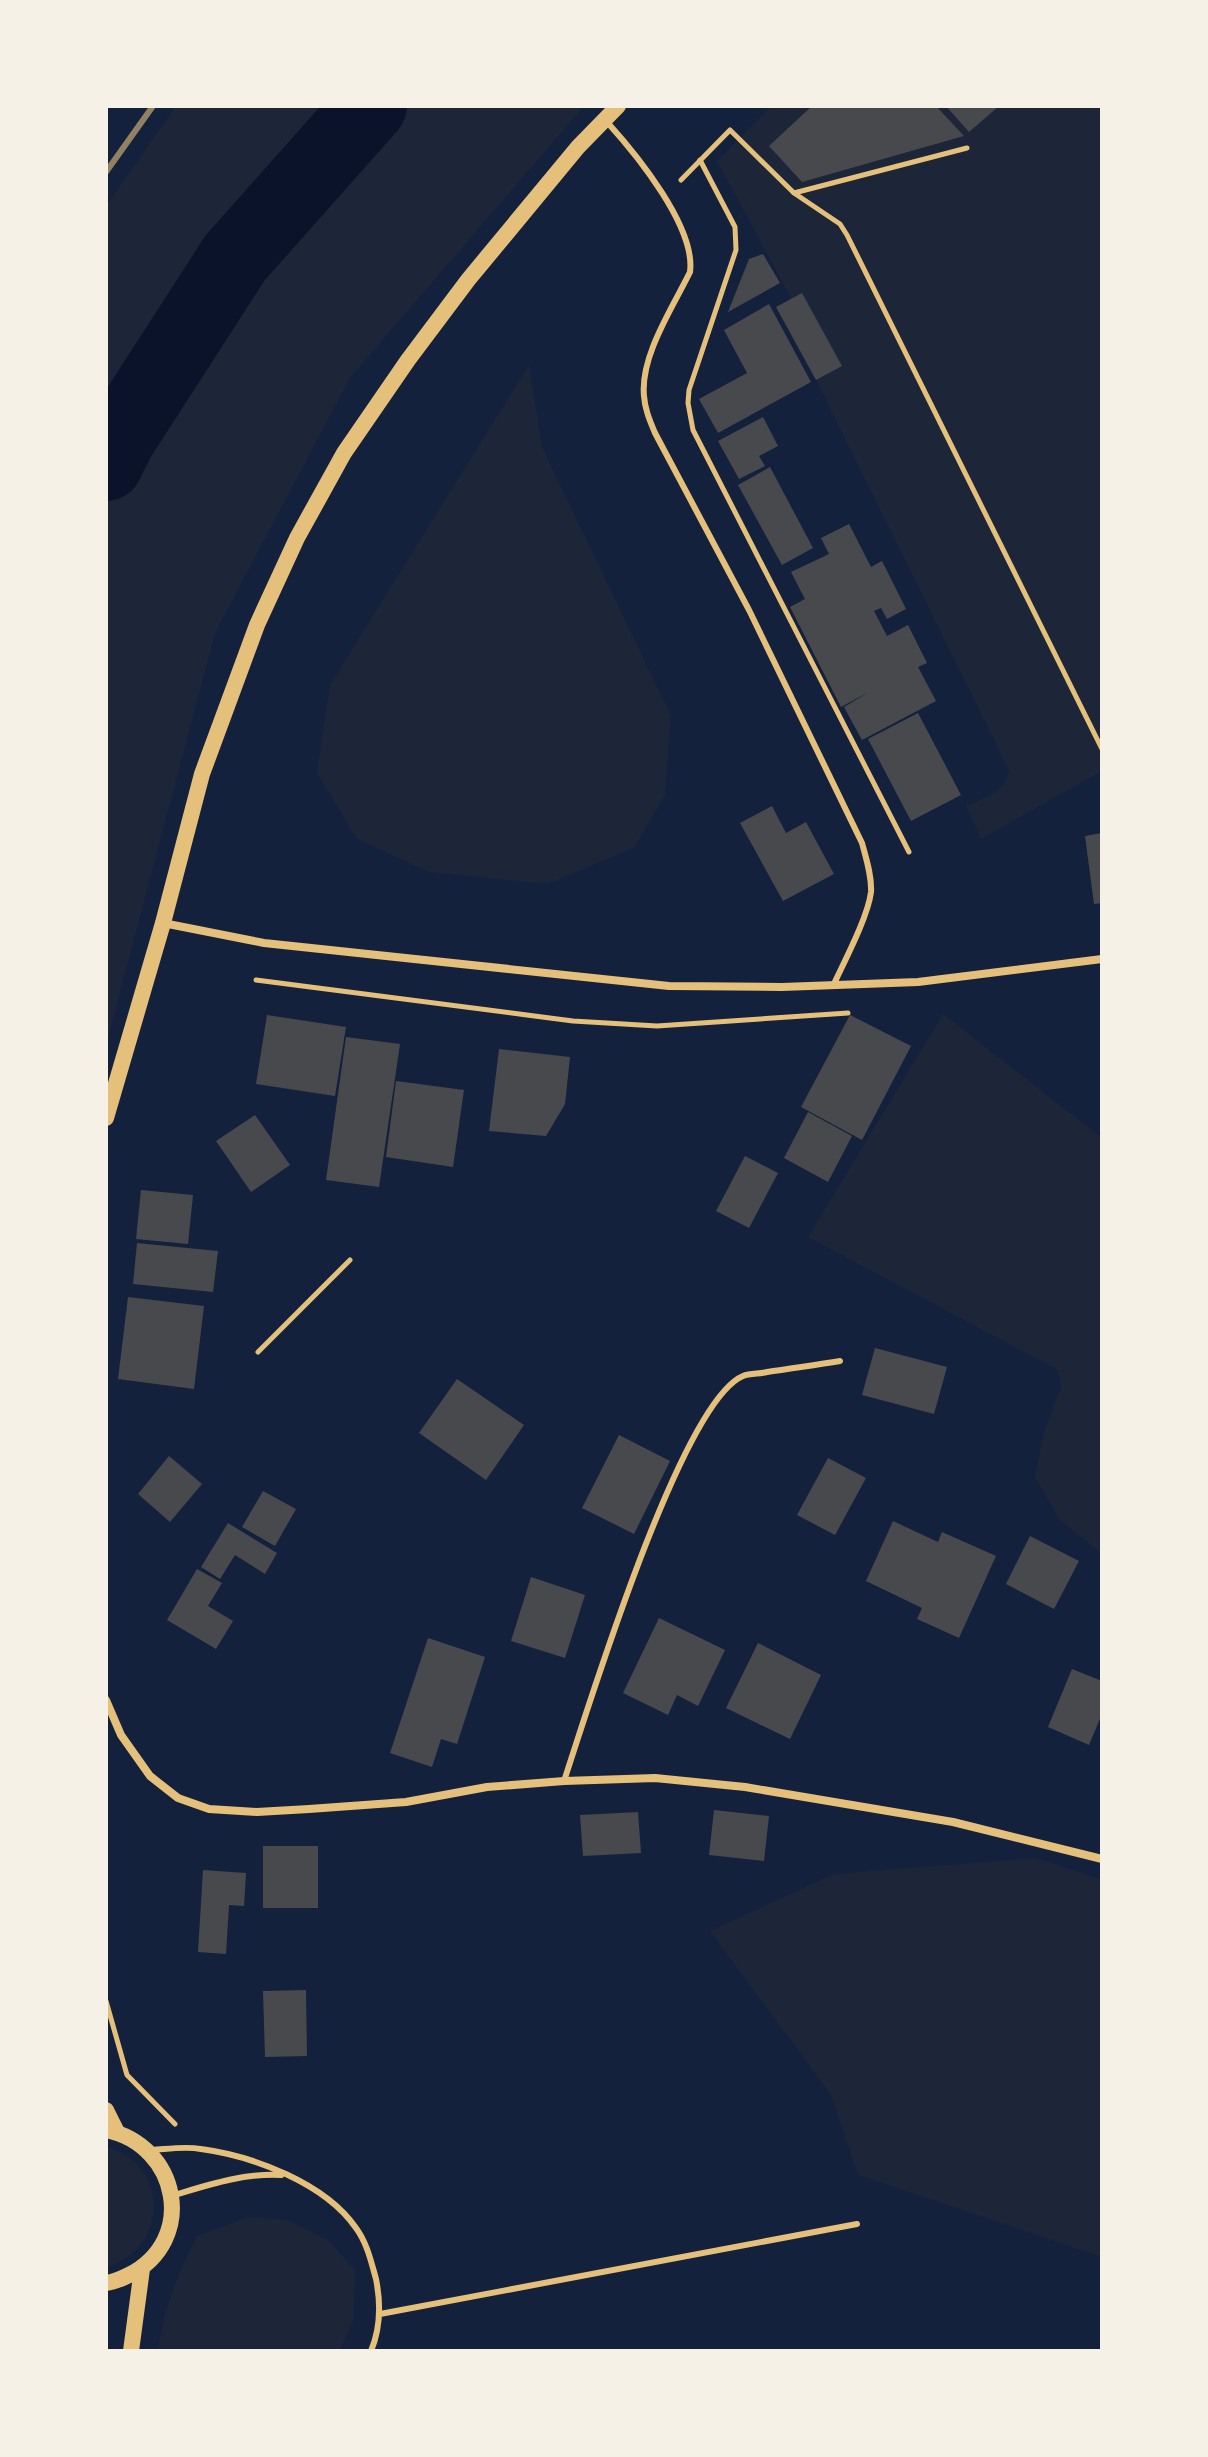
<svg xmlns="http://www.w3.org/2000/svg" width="1208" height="2457" font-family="Roboto,sans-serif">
	<rect width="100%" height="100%" fill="#14213d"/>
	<!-- green -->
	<g fill="#1d2539">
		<path d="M176 106H330C240 201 175 314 106 424V206Z"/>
		<polygon points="376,106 584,106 350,378 215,633 106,1045 106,467 119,438 304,178"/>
		<path d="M771 106H1102V771L981 839 966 806C984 798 1006 792 1009 770L816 380 776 307 791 298 717 161Z"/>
		<polygon points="529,365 542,447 671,716 665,795 634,848 547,884 429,872 357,839 317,773 330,685"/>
		<polygon points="943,1014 1102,1138 1102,1554 1059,1519 1035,1477 1044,1433 1061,1387 1058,1370 808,1237"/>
		<polygon points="1036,1858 1102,1880 1102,2257 858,2175 831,2095 710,1931 834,1874"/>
		<path d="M106 2147C170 2163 169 2250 106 2267Z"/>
		<path d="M248 2217 287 2220 328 2240 355 2270 353 2322 339 2351H158C162 2312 179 2271 197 2236Z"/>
	</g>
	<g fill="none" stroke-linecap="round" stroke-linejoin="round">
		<!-- river -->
		<polyline stroke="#0b132b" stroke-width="74" points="106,464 119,438 235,258 370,106"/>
	</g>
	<!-- building -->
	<g fill="#48494c">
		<polygon points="812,106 936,106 964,136 802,182 769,146"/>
		<polygon points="946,106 999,106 969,132"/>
		<polygon points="763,254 780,283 728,312 749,259"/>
		<polygon points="802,293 842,366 816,380 776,307"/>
		<polygon points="769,304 811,382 718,433 699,399 747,373 724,330"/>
		<polygon points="763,417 778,446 759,456 765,466 739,479 718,441"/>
		<polygon points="770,467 813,548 782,565 738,485"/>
		<polygon points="849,524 871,567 882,561 906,609 887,619 881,608 874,611 887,636 908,625 927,663 918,667 936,701 862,740 844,707 869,692 841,707 790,607 805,599 791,572 829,554 821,538"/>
		<polygon points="918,713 961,795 911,821 868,739"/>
		<polygon points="772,806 786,833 806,822 834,874 783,901 740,823"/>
		<polygon points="1102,833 1102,903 1094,904 1085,836"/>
		<polygon points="267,1015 346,1027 335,1096 256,1084"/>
		<polygon points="850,1015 911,1046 862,1140 801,1107"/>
		<polygon points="346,1037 400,1044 379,1187 326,1180"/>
		<polygon points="499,1049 570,1057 565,1104 546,1136 489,1131"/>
		<polygon points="396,1081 464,1090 453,1167 386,1157"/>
		<polygon points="808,1112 852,1136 828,1182 784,1158"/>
		<polygon points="255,1115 290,1165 251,1192 216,1141"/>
		<polygon points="745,1156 778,1173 749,1228 716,1211"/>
		<polygon points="141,1190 193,1195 188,1244 136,1239"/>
		<polygon points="137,1243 218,1251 213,1292 133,1284"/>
		<polygon points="128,1297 204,1306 194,1389 118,1379"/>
		<polygon points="875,1348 947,1367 934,1414 862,1395"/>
		<polygon points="457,1379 524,1425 486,1480 419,1433"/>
		<polygon points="619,1435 670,1461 634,1534 582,1508"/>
		<polygon points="169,1456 202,1484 170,1522 138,1494"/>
		<polygon points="828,1458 866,1478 835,1535 797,1515"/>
		<polygon points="263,1491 296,1509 275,1546 242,1527"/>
		<polygon points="893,1521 938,1542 942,1532 996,1556 959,1638 917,1619 922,1608 866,1581"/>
		<polygon points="228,1523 277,1553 265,1574 235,1555 220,1579 201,1567"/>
		<polygon points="1030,1536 1079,1561 1054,1609 1006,1584"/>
		<polygon points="197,1569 222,1583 208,1606 233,1621 216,1649 167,1620"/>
		<polygon points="531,1577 585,1595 565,1658 511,1641"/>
		<polygon points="659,1618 725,1650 698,1706 677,1695 668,1715 623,1693"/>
		<polygon points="428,1638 485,1657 457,1744 441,1739 432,1767 390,1753"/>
		<polygon points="758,1643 821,1675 790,1739 726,1708"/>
		<polygon points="1072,1669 1102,1681 1102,1714 1089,1745 1048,1727"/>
		<polygon points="714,1810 769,1816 764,1861 709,1855"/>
		<polygon points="638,1812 641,1853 583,1856 580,1815"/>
		<rect x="263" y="1846" width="55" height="62"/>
		<polygon points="203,1870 246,1873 244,1906 229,1905 226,1954 198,1952"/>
		<polygon points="306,1990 307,2056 265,2057 263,1991"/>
	</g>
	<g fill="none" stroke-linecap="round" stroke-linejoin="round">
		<!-- path -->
		<g stroke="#e5c07b" stroke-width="5">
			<polyline points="700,160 735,227 736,250 689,390 688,403 693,430 909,852"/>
			<polyline points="681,180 730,130 794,193 967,148"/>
			<polyline points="794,193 840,224 847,235 1102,749"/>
			<polyline points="256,980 573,1021 657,1026 848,1013"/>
			<polyline points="258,1352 350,1260"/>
			<polyline points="106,2001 127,2075 175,2124"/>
		</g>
		<!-- service -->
		<g stroke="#e5c07b" stroke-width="6">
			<path d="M607 122C636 154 696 227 690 272 673 307 640 356 644 396 645 410 650 421 655 433L749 610 862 843C866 858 872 876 871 892 868 917 844 962 833 986"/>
			<path d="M564 1781C588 1709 681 1402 743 1376 750 1373 760 1374 767 1372 792 1368 816 1365 840 1361"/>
			<path d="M152 2150C168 2149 185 2146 201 2149 253 2156 325 2183 356 2228 367 2243 371 2261 376 2279 381 2304 381 2327 371 2351"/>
			<path d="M171 2196C208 2185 243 2173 281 2175"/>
			<polyline points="380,2314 857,2224"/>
		</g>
		<!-- minor -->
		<g stroke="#e5c07b" stroke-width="8">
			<polyline points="163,923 264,943 669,986 782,987 918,982 1102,959"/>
			<polyline points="106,1700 121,1735 150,1776 178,1798 209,1809 257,1812 309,1809 406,1802 487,1787 564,1781 655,1778 745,1787 953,1822 1102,1859"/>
		</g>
		<!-- secondary -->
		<g stroke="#e5c07b" stroke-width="16">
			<polyline points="106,1118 163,923 202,774 257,625 297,538 344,453 408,360 468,280 578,147 618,106"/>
			<polyline points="106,2110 117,2132"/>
			<path d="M106 2130C179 2145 198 2240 129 2275 121 2279 115 2282 106 2283"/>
			<polyline points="131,2351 142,2269"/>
		</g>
		<!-- rail -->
		<polyline stroke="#918062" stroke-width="6" points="106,172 153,106"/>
	</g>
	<!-- border -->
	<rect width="1208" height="2457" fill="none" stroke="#f6f1e7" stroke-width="216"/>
</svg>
